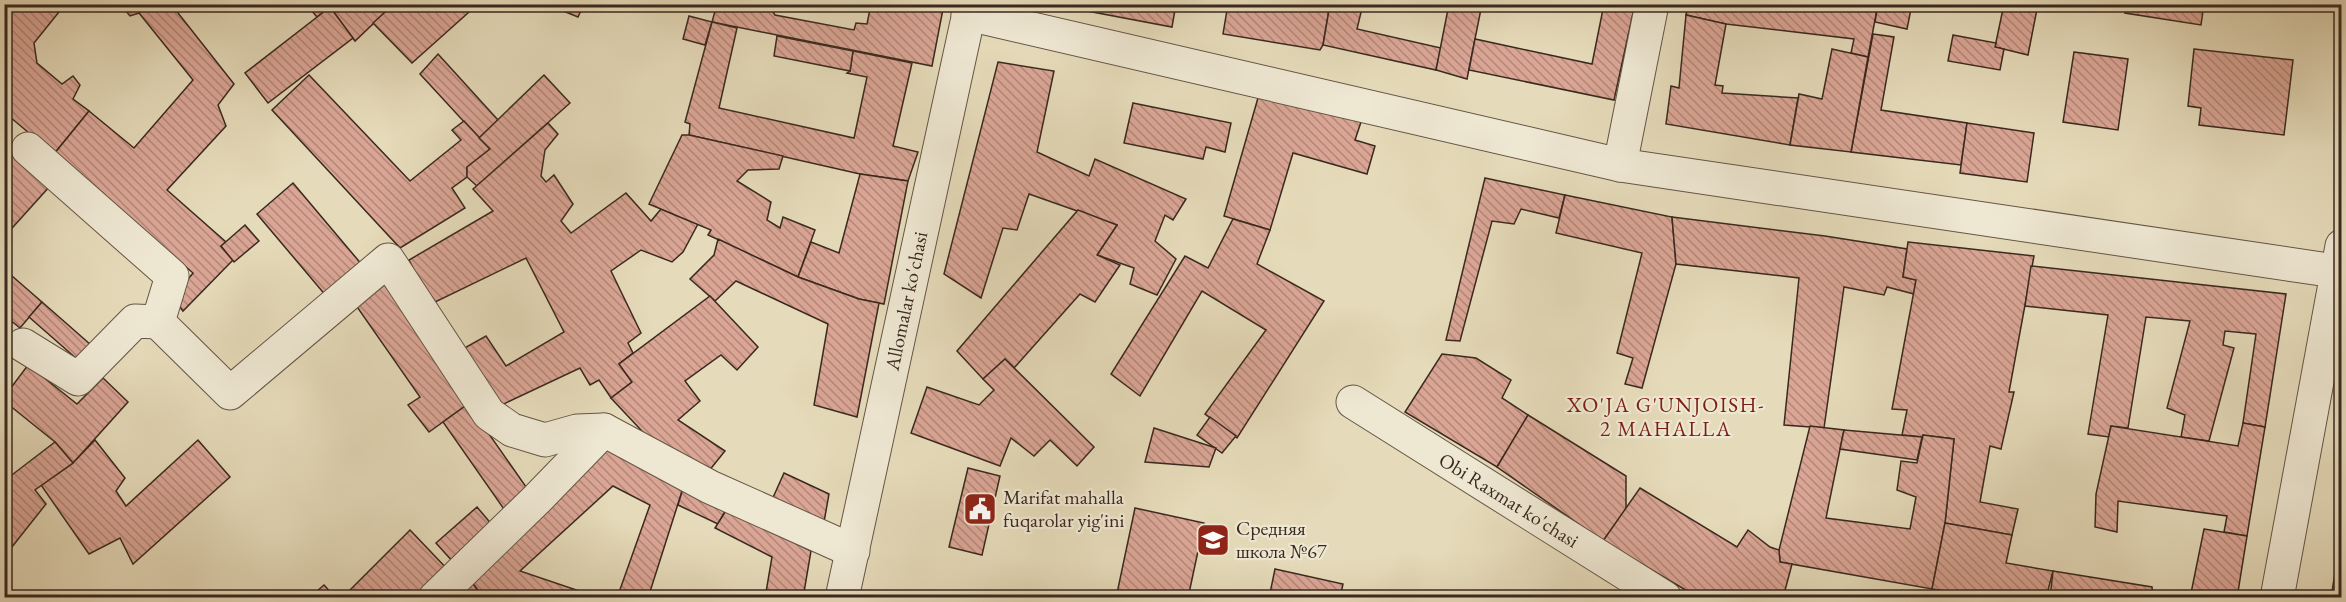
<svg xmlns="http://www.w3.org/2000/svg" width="2346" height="602" font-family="'EB Garamond',serif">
	<defs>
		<pattern id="building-back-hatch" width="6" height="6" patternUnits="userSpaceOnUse" patternTransform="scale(1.5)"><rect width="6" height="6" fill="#daa595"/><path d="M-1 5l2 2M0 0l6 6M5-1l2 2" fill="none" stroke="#b28679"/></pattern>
	</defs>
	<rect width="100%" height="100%" fill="#e5dab9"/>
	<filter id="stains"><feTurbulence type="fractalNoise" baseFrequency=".00333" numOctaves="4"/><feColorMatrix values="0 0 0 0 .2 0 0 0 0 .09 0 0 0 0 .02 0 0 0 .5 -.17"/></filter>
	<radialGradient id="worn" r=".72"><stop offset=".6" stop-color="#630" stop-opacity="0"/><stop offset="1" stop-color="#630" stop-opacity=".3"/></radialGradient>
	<!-- building -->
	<g fill="url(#building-back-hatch)" stroke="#3a291f" stroke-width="1.5">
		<polygon points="17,4 63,4 63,7 34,43 37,63 62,84 73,76 80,85 73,99 89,111 54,154 4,112 4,21"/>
		<polygon points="120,4 148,4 139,13 130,16"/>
		<polygon points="148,4 171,4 234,84 218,105 226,126 167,190 226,242 221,246 233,260 183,311 176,302 180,289 193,273 54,154 89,111 134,148 193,80 139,13"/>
		<polygon points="306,4 394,4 355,41 330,7 317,17"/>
		<polygon points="394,4 478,4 412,63 373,23"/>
		<polygon points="546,4 584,4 578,17"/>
		<polygon points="717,4 768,4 775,15 854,30 856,23 867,24 871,4 944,4 932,66 712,22"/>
		<polygon points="1050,4 1176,4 1172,27"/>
		<polygon points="1228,4 1296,4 1329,10 1323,45 1320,50 1223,34"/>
		<polygon points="1330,4 1363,4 1357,29 1441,48 1436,70 1323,45"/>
		<polygon points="1449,4 1482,4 1467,79 1436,70"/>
		<polygon points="1604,4 1635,4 1614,100 1469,70 1475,39 1592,64"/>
		<polygon points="1688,4 1878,4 1868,57 1851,53 1854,39 1726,24 1686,15"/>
		<polygon points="1878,4 1912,4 1907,29 1875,22"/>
		<polygon points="2004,4 2038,4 2028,55 1995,47"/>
		<polygon points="2126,4 2204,4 2201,25 2125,13"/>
		<polygon points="330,7 353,38 268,103 245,73"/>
		<polygon points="1686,15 1726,24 1715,85 1723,86 1722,93 1798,98 1790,145 1666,124 1671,86 1679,88"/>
		<polygon points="689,16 712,22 705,45 683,39"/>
		<polygon points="712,22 737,28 719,108 854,138 867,77 847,73 850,71 853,51 912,63 893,146 918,152 908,181 860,174 689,135 690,124 685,122"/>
		<polygon points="1873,34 1894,37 1881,110 1967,123 1961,165 1851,152"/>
		<polygon points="1953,35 1996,43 1995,47 2004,49 2000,70 1948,61"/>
		<polygon points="777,36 853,51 850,71 774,56"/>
		<polygon points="1832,49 1868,57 1851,152 1790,145 1799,94 1822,99"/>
		<polygon points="2194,49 2293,60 2284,135 2199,125 2201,108 2188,106"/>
		<polygon points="2074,52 2128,59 2118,130 2063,122"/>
		<polygon points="438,54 498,120 479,138 420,74"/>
		<polygon points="998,62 1054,71 1037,152 1089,176 1095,159 1186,199 1173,220 1165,215 1155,241 1176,259 1157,295 1130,284 1134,268 1097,255 1117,225 1029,194 1017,230 1003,228 981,298 944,274"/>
		<polygon points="309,75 410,181 461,140 452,130 464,121 490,149 467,167 467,177 452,188 465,208 400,248 272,110"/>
		<polygon points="544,75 570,103 477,186 467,177 467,167 490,149 479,138"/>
		<polygon points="1262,84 1364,113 1355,140 1375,146 1367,174 1293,153 1270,230 1224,216"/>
		<polygon points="1133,103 1231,123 1225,152 1206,147 1203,159 1124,143"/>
		<polygon points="548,123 558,134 545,150 541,176 546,182 554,175 573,204 561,221 571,233 626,193 651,221 661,209 698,224 683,252 672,262 641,250 611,271 641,333 628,343 633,353 619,364 632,382 611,398 599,380 590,385 580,368 493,409 461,350 486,336 506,366 564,332 526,258 431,304 409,260 493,211 473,189"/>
		<polygon points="1967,123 2034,133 2027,182 1960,173"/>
		<polygon points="682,135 689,135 783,156 779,169 748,170 737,181 771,202 767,220 780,228 783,217 815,230 798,277 708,235 711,230 649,204"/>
		<polygon points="10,150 50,186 4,237 4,156"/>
		<polygon points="860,174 908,181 884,304 859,299 798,277 811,242 839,253"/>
		<polygon points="1485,178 1565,195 1559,218 1521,209 1514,224 1492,221 1460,341 1446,340"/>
		<polygon points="293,183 363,266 327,297 257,214"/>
		<polygon points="1565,195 1672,217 1676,264 1642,388 1625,384 1633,358 1617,353 1642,253 1556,233"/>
		<polygon points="1078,210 1117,225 1097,255 1120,265 1095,302 1080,294 1014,368 1005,359 983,379 957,351"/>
		<polygon points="1672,217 1825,236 1907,249 1903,277 1916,280 1914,294 1887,287 1884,295 1844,287 1824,428 1784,425 1799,278 1676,264"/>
		<polygon points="1233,219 1270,230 1257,264 1324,301 1237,438 1205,414 1266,330 1202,291 1140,396 1111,374 1185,256 1208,268"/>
		<polygon points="245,225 259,241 234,262 221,246"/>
		<polygon points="718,239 798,277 859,299 879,303 857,417 814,405 828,324 736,281 715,301 690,279 714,255"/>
		<polygon points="1908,242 2034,256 2009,392 2014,392 2001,449 1990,446 1980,502 2018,509 2012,535 1945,523 1954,439 1923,435 1922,437 1902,435 1907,410 1892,409 1916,280 1903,277"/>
		<polygon points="2031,266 2286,294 2265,427 2243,423 2256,334 2225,331 2223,345 2234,348 2209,441 2181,437 2185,415 2167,408 2190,321 2146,317 2128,428 2111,426 2109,437 2088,434 2108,315 2025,306"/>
		<polygon points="4,269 42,302 20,328 4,315"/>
		<polygon points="389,280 468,404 429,432 408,405 420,397 355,304"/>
		<polygon points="710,296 758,347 737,370 721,355 685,381 700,401 678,420 725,451 708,472 654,444 611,398 632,382 619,364"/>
		<polygon points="42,302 91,345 78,360 29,317"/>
		<polygon points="4,315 12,322 4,331"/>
		<polygon points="1442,354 1476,358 1511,380 1502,398 1528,415 1497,467 1405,412"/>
		<polygon points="1005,359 1094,447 1077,466 1050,440 1034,456 1011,438 1000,466 911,433 927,387 979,405 994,390 983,379"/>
		<polygon points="28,365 77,404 103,378 128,402 73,463 55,442 4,401 4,397"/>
		<polygon points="468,404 531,494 506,512 443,422"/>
		<polygon points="1528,415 1626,476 1626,509 1603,541 1497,467"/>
		<polygon points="1210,417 1236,436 1222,453 1197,435"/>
		<polygon points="2243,423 2265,427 2247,536 2224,532 2227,516 2118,501 2117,532 2095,527 2096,494 2111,426 2238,446"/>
		<polygon points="1810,426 1844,430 1826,518 1910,529 1916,497 1897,490 1901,461 1917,463 1923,435 1954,439 1945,523 1932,589 1780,562 1779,550"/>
		<polygon points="1154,428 1216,448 1209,467 1145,462"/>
		<polygon points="1844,430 1922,437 1917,460 1840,449"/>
		<polygon points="95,440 125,478 116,491 126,506 198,440 230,477 133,564 120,538 89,554 41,485 73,463"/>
		<polygon points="55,442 73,463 35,490 46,504 4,557 4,481"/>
		<polygon points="607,448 684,485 648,598 617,598 650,505 613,486 520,571 600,598 484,598 468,577"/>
		<polygon points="968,468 1000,476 982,555 949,547"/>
		<polygon points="784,473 829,494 824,522 771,502"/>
		<polygon points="683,488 725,511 718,524 678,505"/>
		<polygon points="1640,488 1737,547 1748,530 1770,547 1779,550 1780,562 1792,564 1783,598 1699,598 1603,541"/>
		<polygon points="477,507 493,526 453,562 436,543"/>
		<polygon points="1135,508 1204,523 1188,598 1116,598"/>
		<polygon points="727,509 811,551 803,598 765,598 772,557 715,528"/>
		<polygon points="1945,523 2012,535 2006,563 2053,571 2046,598 1999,598 1932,589"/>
		<polygon points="2342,528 2342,594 2332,592"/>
		<polygon points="2204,529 2247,536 2237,598 2190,598"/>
		<polygon points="410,530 451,573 426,598 342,598"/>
		<polygon points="1275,569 1343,584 1340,598 1269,598"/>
		<polygon points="2053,571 2152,587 2153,598 2050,598"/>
		<polygon points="468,577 483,598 447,598"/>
		<polygon points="324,585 336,598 309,598"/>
		<polygon points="2332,592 2342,594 2342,598 2331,598"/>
	</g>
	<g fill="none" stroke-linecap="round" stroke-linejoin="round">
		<!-- minor casing -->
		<g stroke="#655546" stroke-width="35">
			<g id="minor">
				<polyline points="968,14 1620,165 2342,272"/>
				<polyline points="28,149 172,276 158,322 230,393 388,260 489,414 512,430 545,440 577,431 604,430"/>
				<polyline points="1620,165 1652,4"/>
				<polyline points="23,345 78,379 135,321 158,322"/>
				<polyline points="1353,402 1665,598"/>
				<polyline points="435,598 537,499 604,430 710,487 853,551"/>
				<polyline points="842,598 971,4"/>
				<polyline points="2277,598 2342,246"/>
			</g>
		</g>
		<!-- minor -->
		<use href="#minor" stroke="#eee7d2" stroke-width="33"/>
	</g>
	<!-- icons -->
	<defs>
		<g id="civic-square" transform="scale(1.725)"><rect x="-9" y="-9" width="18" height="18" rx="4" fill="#8f2418" stroke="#eee7d2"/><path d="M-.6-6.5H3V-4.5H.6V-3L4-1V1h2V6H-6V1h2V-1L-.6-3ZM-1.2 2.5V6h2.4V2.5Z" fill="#fff"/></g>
		<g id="school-square" transform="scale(1.725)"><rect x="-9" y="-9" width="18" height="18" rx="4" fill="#8f2418" stroke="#eee7d2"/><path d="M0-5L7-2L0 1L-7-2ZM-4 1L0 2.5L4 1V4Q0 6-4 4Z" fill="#fff"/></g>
	</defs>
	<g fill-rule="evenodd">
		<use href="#civic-square" x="980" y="509"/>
		<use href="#school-square" x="1213" y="540"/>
	</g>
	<g text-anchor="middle" stroke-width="4.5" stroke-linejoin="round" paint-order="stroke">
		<!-- street labels -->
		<g font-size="20" fill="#3a291f" stroke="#eee7d2">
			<text transform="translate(906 301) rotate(-78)" y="7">Allomalar ko'chasi</text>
			<text transform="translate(1509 500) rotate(32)" y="7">Obi Raxmat ko'chasi</text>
		</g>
		<!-- poi labels -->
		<g font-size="20" fill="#3a291f" stroke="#eee7d2" text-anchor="start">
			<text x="1003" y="504">Marifat mahalla<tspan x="1003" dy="23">fuqarolar yig'ini</tspan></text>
			<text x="1236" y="535">Средняя<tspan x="1236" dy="23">школа №67</tspan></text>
		</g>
		<!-- neighbourhood labels -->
		<g font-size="21" letter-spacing="1.5" fill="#7a1f14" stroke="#eee7d2">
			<text x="1666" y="412">XO'JA G'UNJOISH-<tspan x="1666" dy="24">2 MAHALLA</tspan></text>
		</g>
	</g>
	<!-- margin -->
	<rect width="2346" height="602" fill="none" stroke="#e5dab9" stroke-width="24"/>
	<rect x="6" y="6" width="2334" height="590" fill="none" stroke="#3a291f" stroke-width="3"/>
	<rect x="12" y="12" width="2322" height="578" fill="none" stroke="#3a291f" stroke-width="1.5"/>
	<rect width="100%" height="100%" filter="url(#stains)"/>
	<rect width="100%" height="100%" fill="url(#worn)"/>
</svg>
